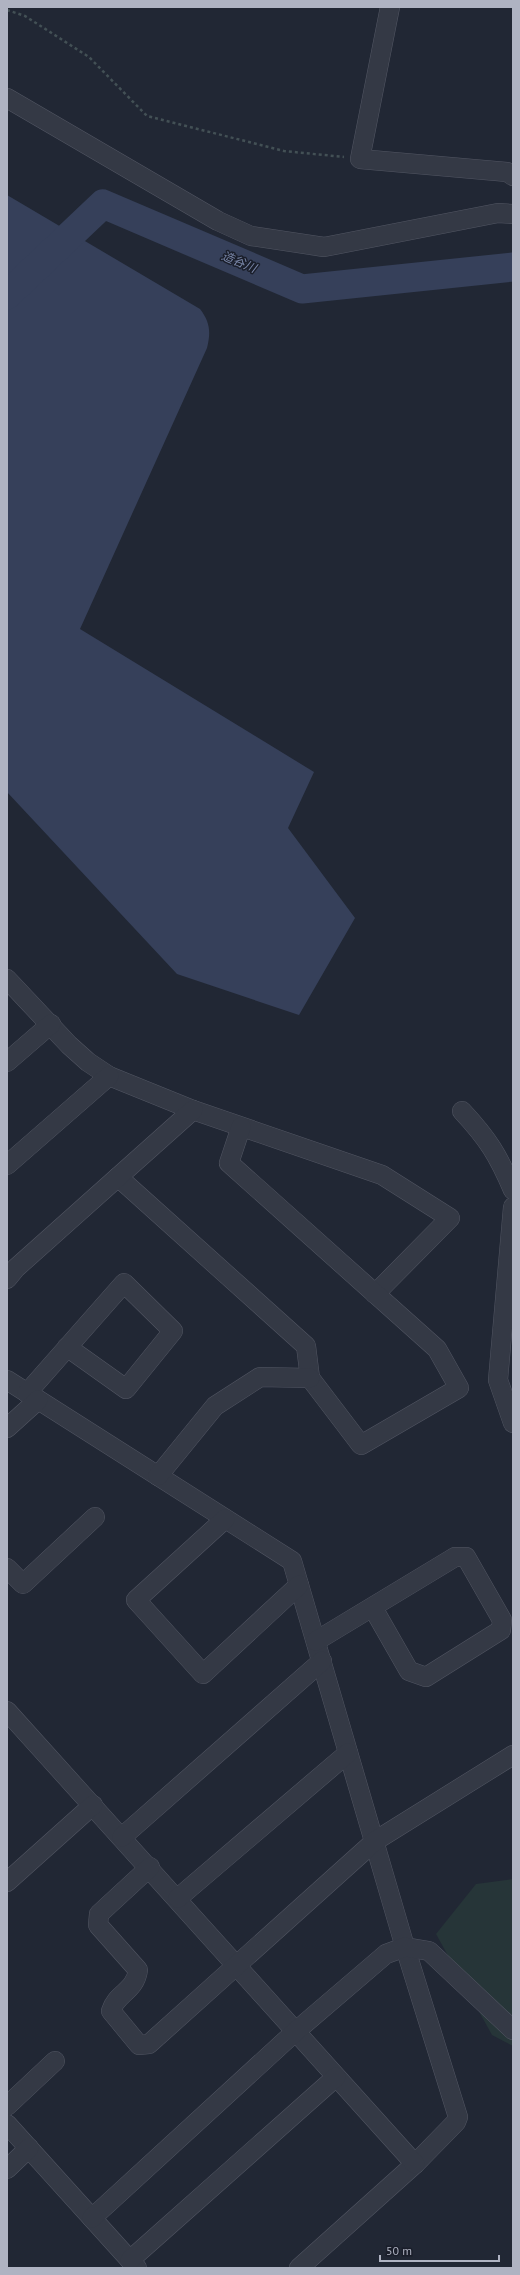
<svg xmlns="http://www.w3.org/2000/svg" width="520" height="2275" font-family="'PT Sans','Noto Sans JP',sans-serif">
	<rect width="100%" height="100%" fill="#212734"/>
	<!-- green -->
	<polygon fill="#263538" points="513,1879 513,2046 492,2035 436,1934 476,1884"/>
	<!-- water -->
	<path fill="#36405a" d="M7 195 200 309C210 322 211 332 207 348L80 629 314 772 288 828 355 918 299 1015 177 974 7 792Z"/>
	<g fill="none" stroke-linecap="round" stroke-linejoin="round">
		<!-- river -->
		<polyline stroke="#36405a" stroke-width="29" points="7,295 103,204 302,289 513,267"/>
		<!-- minor casing -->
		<g stroke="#525663" stroke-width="20">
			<g id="minor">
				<polyline points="390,7 360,159 507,172 513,176"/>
				<polyline points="7,98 218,221 251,236 324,247 498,213 513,214"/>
				<polyline points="7,979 69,1045 88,1062 109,1076 193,1110 382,1175 450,1218 375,1294"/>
				<polyline points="7,1062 51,1024"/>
				<path d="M462 1111C488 1139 498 1155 513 1190"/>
				<polyline points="7,1165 109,1076"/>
				<polyline points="118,1177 306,1346 310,1378 361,1445 459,1388 437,1349 229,1163 241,1127"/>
				<polyline points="513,1207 498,1380 513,1423"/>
				<polyline points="7,1279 16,1268 193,1110"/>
				<polyline points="7,1380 292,1561 405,1947 458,2117 456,2122 415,2164 299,2268"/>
				<polyline points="27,1393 124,1283 173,1331 126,1389 67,1347"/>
				<polyline points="7,1428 38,1400"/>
				<polyline points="158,1476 215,1406 260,1377 310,1378"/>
				<polyline points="225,1519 136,1600 203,1674 299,1585"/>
				<polyline points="7,1568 23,1584 95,1517"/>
				<polyline points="316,1641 455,1557 466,1557 502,1620 501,1630 426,1677 409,1671 373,1608"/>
				<polyline points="7,1711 415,2164"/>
				<polyline points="122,1837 322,1661"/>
				<path d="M150 1867 99 1914 98 1925 138 1970C135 1992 116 1993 111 2011L139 2045 149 2044 375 1841 513 1755"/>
				<polyline points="7,1882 93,1805"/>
				<polyline points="178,1898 348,1753"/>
				<polyline points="7,2106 55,2061"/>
				<polyline points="7,2124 137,2268"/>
				<polyline points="7,2169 29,2148"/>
				<polyline points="92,2218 296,2031 386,1954 405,1947 429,1951 513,2030"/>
				<polyline points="130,2260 336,2077"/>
			</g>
		</g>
		<!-- path -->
		<polyline stroke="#435055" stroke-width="2.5" stroke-dasharray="3 3" stroke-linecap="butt" points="7,10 25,16 89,57 147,116 284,151 344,157"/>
		<!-- minor -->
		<use href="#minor" stroke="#343945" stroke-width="19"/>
	</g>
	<g text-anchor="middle" stroke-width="3" stroke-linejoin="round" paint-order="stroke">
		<!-- water labels -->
		<g font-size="12" font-style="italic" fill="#7986a8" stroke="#1a1e2a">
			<text transform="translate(239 262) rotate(23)" y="4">造谷川</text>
		</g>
	</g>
	<!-- border -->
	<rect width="520" height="2275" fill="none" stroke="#afb3c2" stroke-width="16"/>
	<!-- scale -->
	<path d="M380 2255v6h119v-6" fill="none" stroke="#afb3c2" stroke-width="2"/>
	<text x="386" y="2255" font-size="12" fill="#afb3c2" stroke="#1a1e2a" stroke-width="3" paint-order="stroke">50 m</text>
</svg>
